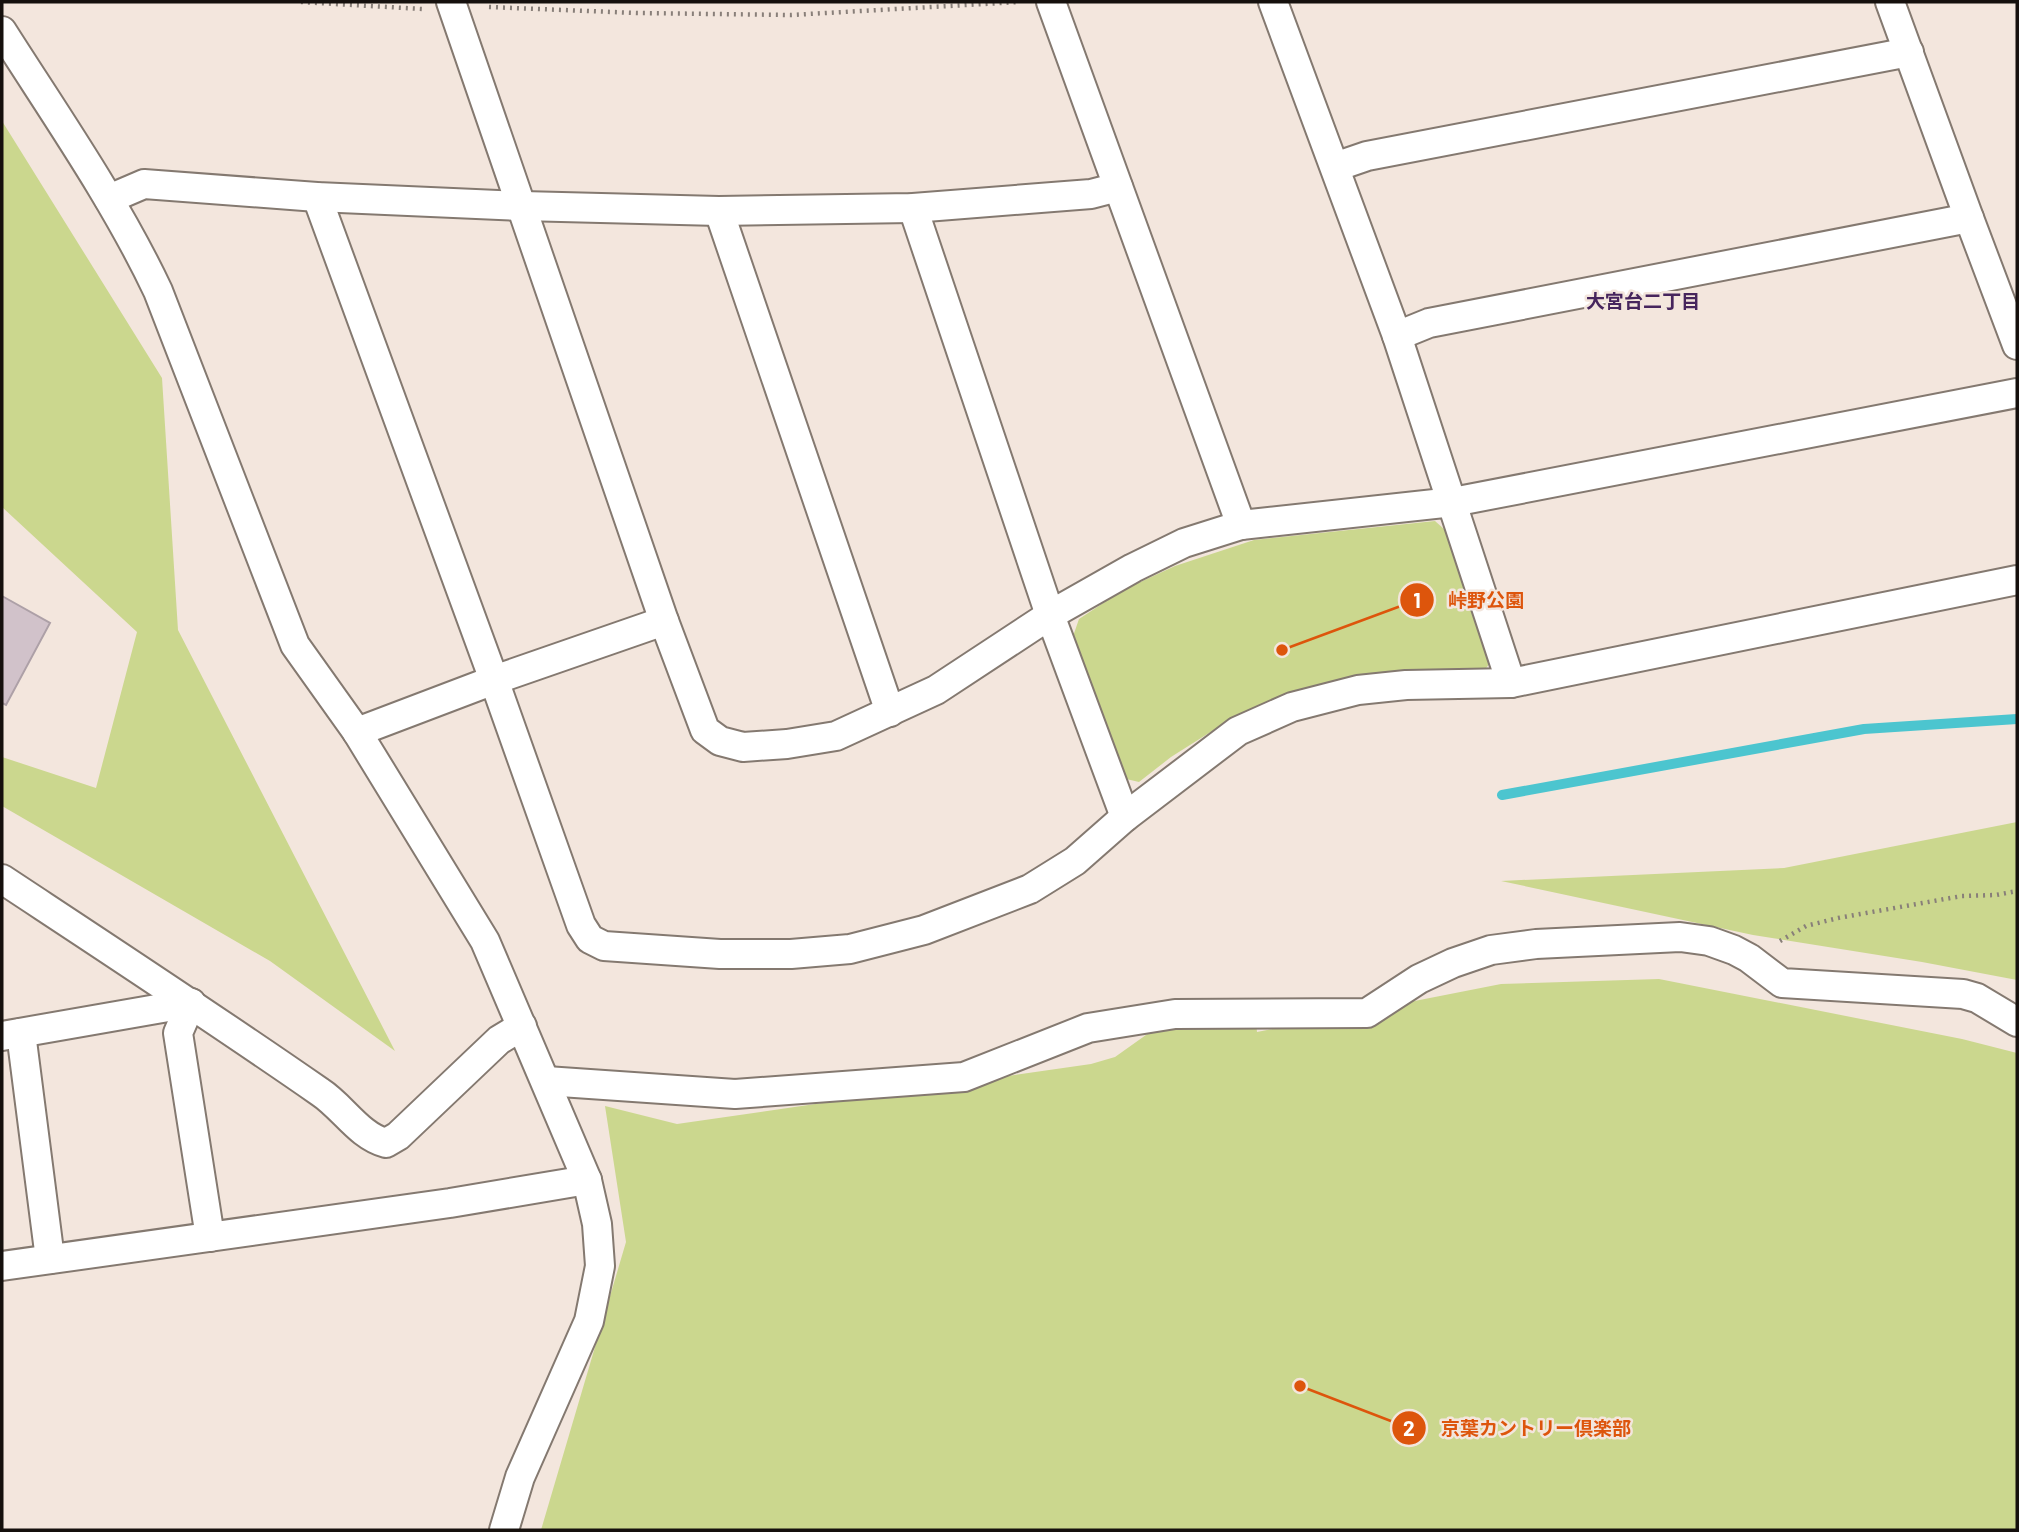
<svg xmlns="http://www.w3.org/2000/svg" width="2019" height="1532" font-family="Barlow,'Noto Sans JP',sans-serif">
	<rect width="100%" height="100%" fill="#f3e6dd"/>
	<!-- green -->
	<g fill="#cbd78e">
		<polygon points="2,121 162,378 178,630 395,1051 270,961 2,806 2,757 96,788 137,632 2,507"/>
		<polygon points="1435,521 1453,537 1495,656 1484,671 1283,699 1220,726 1171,757 1139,782 1122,778 1070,645 1079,619 1123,590 1175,566 1254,540"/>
		<polygon points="2017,822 2017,980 1922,962 1753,935 1501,881 1784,868"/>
		<polygon points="1659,979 1962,1039 2017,1053 2017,1530 541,1530 626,1242 605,1106 677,1124 1091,1064 1115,1057 1153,1030 1255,1012 1257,1032 1501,984"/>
	</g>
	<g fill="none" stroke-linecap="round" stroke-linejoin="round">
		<!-- stream -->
		<polyline stroke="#4cc5cf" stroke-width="10" points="1502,795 1864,729 2017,719"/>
	</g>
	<!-- building -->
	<polygon fill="#d1c2ca" stroke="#ada0a7" stroke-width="2" points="2,596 50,623 6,705 2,703"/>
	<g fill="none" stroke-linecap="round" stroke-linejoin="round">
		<!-- street casing -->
		<g stroke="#847970" stroke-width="32">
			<g id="street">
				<polyline points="451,2 664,621 705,730 720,741 743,747 787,744 836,736 936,690 1050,615 1133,568 1184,543 1241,525 1453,502 2017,393"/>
				<polyline points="1051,2 1241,525"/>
				<polyline points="1273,2 1397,336 1511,683"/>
				<polyline points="1890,2 1969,218 2017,345"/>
				<path d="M2 31C56 116 115 200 158 291L295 645 357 732 485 941 587 1180 597 1224 600 1266 589 1321 520 1477 504 1530"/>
				<polyline points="1335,167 1367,156 1909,52"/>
				<polyline points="317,197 494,680 581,925 590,939 604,946 720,954 791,954 850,949 924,930 1030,889 1075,861 1125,817 1238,731 1292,707 1358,690 1406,685 1511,683 2017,580"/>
				<polyline points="109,199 144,184 317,197 522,206 719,211 913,208 1091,194 1118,187"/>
				<polyline points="913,208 1050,615 1125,817"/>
				<polyline points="719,211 890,712"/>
				<polyline points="1397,336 1429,323 1969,218"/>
				<polyline points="357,732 494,680 664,621"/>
				<path d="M2 879C108 949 215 1019 320 1092 343 1107 359 1136 386 1143L398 1136 499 1040 522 1026"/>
				<polyline points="191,1003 178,1033 210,1237"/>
				<polyline points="21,1033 50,1259"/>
				<polyline points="2,1036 191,1003"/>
				<polyline points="546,1081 735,1094 964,1077 1088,1028 1175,1014 1367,1013 1419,979 1453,963 1491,950 1536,944 1680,937 1709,941 1734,950 1749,958 1782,983 1963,994 1977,998 2017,1022"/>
				<polyline points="2,1266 450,1203 587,1180"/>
			</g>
		</g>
		<!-- path -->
		<g stroke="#887f79" stroke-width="4.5" stroke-dasharray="2 5" stroke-linecap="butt">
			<polyline points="301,2 422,9"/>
			<polyline points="489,7 637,13 791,15 1019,2"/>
			<polyline points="1780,941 1806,926 1838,918 1962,896 1996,895 2017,891"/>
		</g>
		<!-- street -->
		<use href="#street" stroke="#fff" stroke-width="28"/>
	</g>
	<g text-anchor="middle" stroke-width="5" stroke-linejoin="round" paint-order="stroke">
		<!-- neighbourhood labels -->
		<g font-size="19" font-weight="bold" fill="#46255d" stroke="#f3e6dd">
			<text x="1643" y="308">大宮台二丁目</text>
		</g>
	</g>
	<!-- callouts -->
	<path fill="none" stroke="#dd550c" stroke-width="2.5" d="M1282 650L1417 600M1300 1386L1409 1428"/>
	<g fill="#dd550c" stroke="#f3e6dd" stroke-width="2.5">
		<circle cx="1282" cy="650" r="7"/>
		<circle cx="1300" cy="1386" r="7"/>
		<circle cx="1417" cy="600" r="18"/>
		<circle cx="1409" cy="1428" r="18"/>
	</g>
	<g font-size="21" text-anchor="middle" font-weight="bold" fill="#fff">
		<text x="1417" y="608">1</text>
		<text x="1409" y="1436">2</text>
	</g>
	<g font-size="19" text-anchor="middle" font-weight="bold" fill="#dd550c" stroke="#f3e6dd" stroke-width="5" stroke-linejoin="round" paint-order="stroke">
		<text x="1486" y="607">峠野公園</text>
		<text x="1536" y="1435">京葉カントリー倶楽部</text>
	</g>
	<!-- border -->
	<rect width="2019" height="1532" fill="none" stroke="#15100d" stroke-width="7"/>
</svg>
